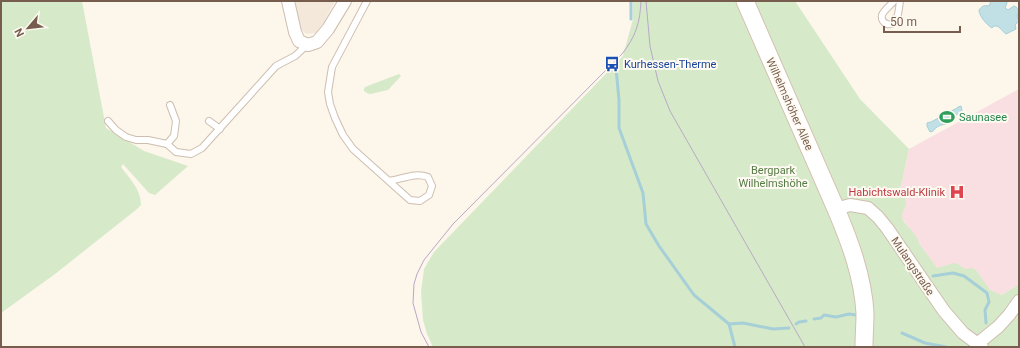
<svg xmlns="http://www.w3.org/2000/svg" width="1020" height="348" font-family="Roboto,sans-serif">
	<rect width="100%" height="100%" fill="#fcf6eb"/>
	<!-- residential -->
	<polygon fill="#f4e8da" points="294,1 335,1 323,23 316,33 306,34 300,28"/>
	<!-- medical -->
	<polygon fill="#fadfe2" points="1019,89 1019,284 1002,295 939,272 888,197 901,186 909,149"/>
	<!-- green -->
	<g fill="#d6eac9">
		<path d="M1 1H82L106 128 144 151 188 166 155 195 149 193 123 164 121 167C129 178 141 189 141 205L137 209 55 274 1 313Z"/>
		<path d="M633 1H795L860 99 909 149 901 186 889 197 894 198 897 195 902 193 904 195C905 198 906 201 906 204 905 208 902 213 902 216 903 225 917 232 919 243L937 268 954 263 958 264 965 269 972 268 976 270 990 290 1002 295 1019 284V347H433L427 334 423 320 421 292 424 269 434 252 623 56 633 19Z"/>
		<polygon points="399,74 401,76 388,90 370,94 367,93 364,91 364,89 365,87"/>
	</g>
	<!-- water -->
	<g fill="#c0e0e6" stroke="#a6cfd7">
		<path d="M991 1H1007V3L1005 8 1008 10 1014 6C1019 8 1020 11 1017 16L1019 21 1015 25 1016 29 1006 34C1002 31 1001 28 997 26H994L992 28C987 25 979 16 979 10 982 6 984 5 989 6Z"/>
		<path d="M961 106 962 110 961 112 947 120 946 124C940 125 937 126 933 131L930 132 927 126V123L931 122 957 108 958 107Z"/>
	</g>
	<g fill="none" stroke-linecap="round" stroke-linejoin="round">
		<!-- stream -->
		<g stroke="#a6cfd7" stroke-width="3">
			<polyline points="631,1 631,19"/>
			<polyline points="616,68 619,100 619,128 643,193 646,224 659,246 694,295 729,324 743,323 773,329 789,328"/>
			<polyline points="933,276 953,273 964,276 987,293 989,302 985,310 986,323"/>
			<polyline points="814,319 821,318 824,315 836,317 849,314 856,315"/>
			<polyline points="729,324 735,347"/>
			<polyline points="796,324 799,322 806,321"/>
			<polyline points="902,333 925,343 946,347"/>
		</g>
		<!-- service casing -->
		<g stroke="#cebeb0" stroke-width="8">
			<g id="service">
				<path d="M367 1 332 67 328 92 330 104 335 118 343 135 353 149 410 200 420 201 429 195 432 186 428 177C415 172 403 179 389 181"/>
				<path d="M894 1C891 5 883 11 882 15 880 24 892 28 896 20 899 14 899 7 900 1"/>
				<polyline points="170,105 176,121 174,136 167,144 176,152 191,154 202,148 276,66 295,56 307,45"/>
				<polyline points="108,121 116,130 126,137 136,140 148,140 167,144"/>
				<polyline points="209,121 220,129"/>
			</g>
		</g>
		<!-- minor casing -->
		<g stroke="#cebeb0" stroke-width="14">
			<g id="minor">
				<polyline points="288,1 295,32 299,41 308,45 317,42 328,29 345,1"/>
				<polyline points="836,209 850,205 868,208 878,217 887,228 944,311 963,333 982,347"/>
				<polyline points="977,344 998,327 1009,315 1019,301"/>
			</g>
		</g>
		<!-- secondary casing -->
		<g stroke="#d4c0b0" stroke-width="19">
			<path id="secondary" d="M745 1 836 209C850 242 863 277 865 313 865 324 864 336 864 347"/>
		</g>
		<!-- service -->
		<use href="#service" stroke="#fff" stroke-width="6"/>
		<!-- minor -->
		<use href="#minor" stroke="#fff" stroke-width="12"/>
		<!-- secondary -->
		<use href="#secondary" stroke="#fff" stroke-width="17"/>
		<!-- tram -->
		<g stroke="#b9a8c7" stroke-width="1">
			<polyline points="646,1 650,46 658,81 670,111 805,347"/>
			<path d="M429 347 421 332 413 303 414 284 417 274 424 260 453 224 622 54C636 36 640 23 641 1"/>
		</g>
	</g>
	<!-- icons -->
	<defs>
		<g id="bus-bare" transform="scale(1.2)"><path d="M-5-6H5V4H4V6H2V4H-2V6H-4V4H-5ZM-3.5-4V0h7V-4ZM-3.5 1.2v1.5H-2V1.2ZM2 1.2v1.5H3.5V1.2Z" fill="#1a4fb4" stroke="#fefaf2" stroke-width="2.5" paint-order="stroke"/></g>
		<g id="stadium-bare" transform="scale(1.2)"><path d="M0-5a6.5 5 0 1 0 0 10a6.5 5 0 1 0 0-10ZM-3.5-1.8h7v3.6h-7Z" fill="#2e9e5b" stroke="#fefaf2" stroke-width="2.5" paint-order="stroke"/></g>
		<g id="hospital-bare" transform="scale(1.2)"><path d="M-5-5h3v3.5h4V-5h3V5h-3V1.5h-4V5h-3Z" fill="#e0444e" stroke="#fefaf2" stroke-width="2.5" paint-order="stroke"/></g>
	</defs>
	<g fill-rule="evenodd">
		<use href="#bus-bare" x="612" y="64"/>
		<use href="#stadium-bare" x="947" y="117"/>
		<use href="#hospital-bare" x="957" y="192"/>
	</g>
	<g text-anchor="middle" stroke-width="4" stroke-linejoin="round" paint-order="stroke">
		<!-- transit labels -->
		<g font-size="11" fill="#164399" stroke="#fefaf2" text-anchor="start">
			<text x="624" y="68">Kurhessen-Therme</text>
		</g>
		<!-- street labels -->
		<g font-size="11" fill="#775d4e" stroke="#fefaf2">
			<text transform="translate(790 104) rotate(66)" y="4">Wilhelmshöher Allee</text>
			<text transform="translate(913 266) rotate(56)" y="4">Mulangstraße</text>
		</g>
		<!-- leisure labels -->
		<g font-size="11" fill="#27864d" stroke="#fefaf2" text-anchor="start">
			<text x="959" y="121">Saunasee</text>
		</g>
		<!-- park labels -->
		<g font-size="11" fill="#567c46" stroke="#fefaf2">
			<text x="773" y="174">Bergpark<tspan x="773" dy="13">Wilhelmshöhe</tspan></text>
		</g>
		<!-- health labels -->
		<g font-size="11" fill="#be3a42" stroke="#fefaf2" text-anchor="end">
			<text x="945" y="196">Habichtswald-Klinik</text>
		</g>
	</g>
	<!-- border -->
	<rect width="1020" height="348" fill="none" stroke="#775d4e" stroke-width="4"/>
	<!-- north arrow -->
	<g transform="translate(28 28) rotate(242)" stroke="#fefaf2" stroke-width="3" paint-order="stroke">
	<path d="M0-3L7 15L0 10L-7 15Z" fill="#775d4e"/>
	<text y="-6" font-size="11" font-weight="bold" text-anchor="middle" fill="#775d4e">N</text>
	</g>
	<!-- scale -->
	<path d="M884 26v6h76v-6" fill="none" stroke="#775d4e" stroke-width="2"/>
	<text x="890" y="26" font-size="12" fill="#775d4e" stroke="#fefaf2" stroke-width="3" paint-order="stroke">50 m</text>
</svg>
